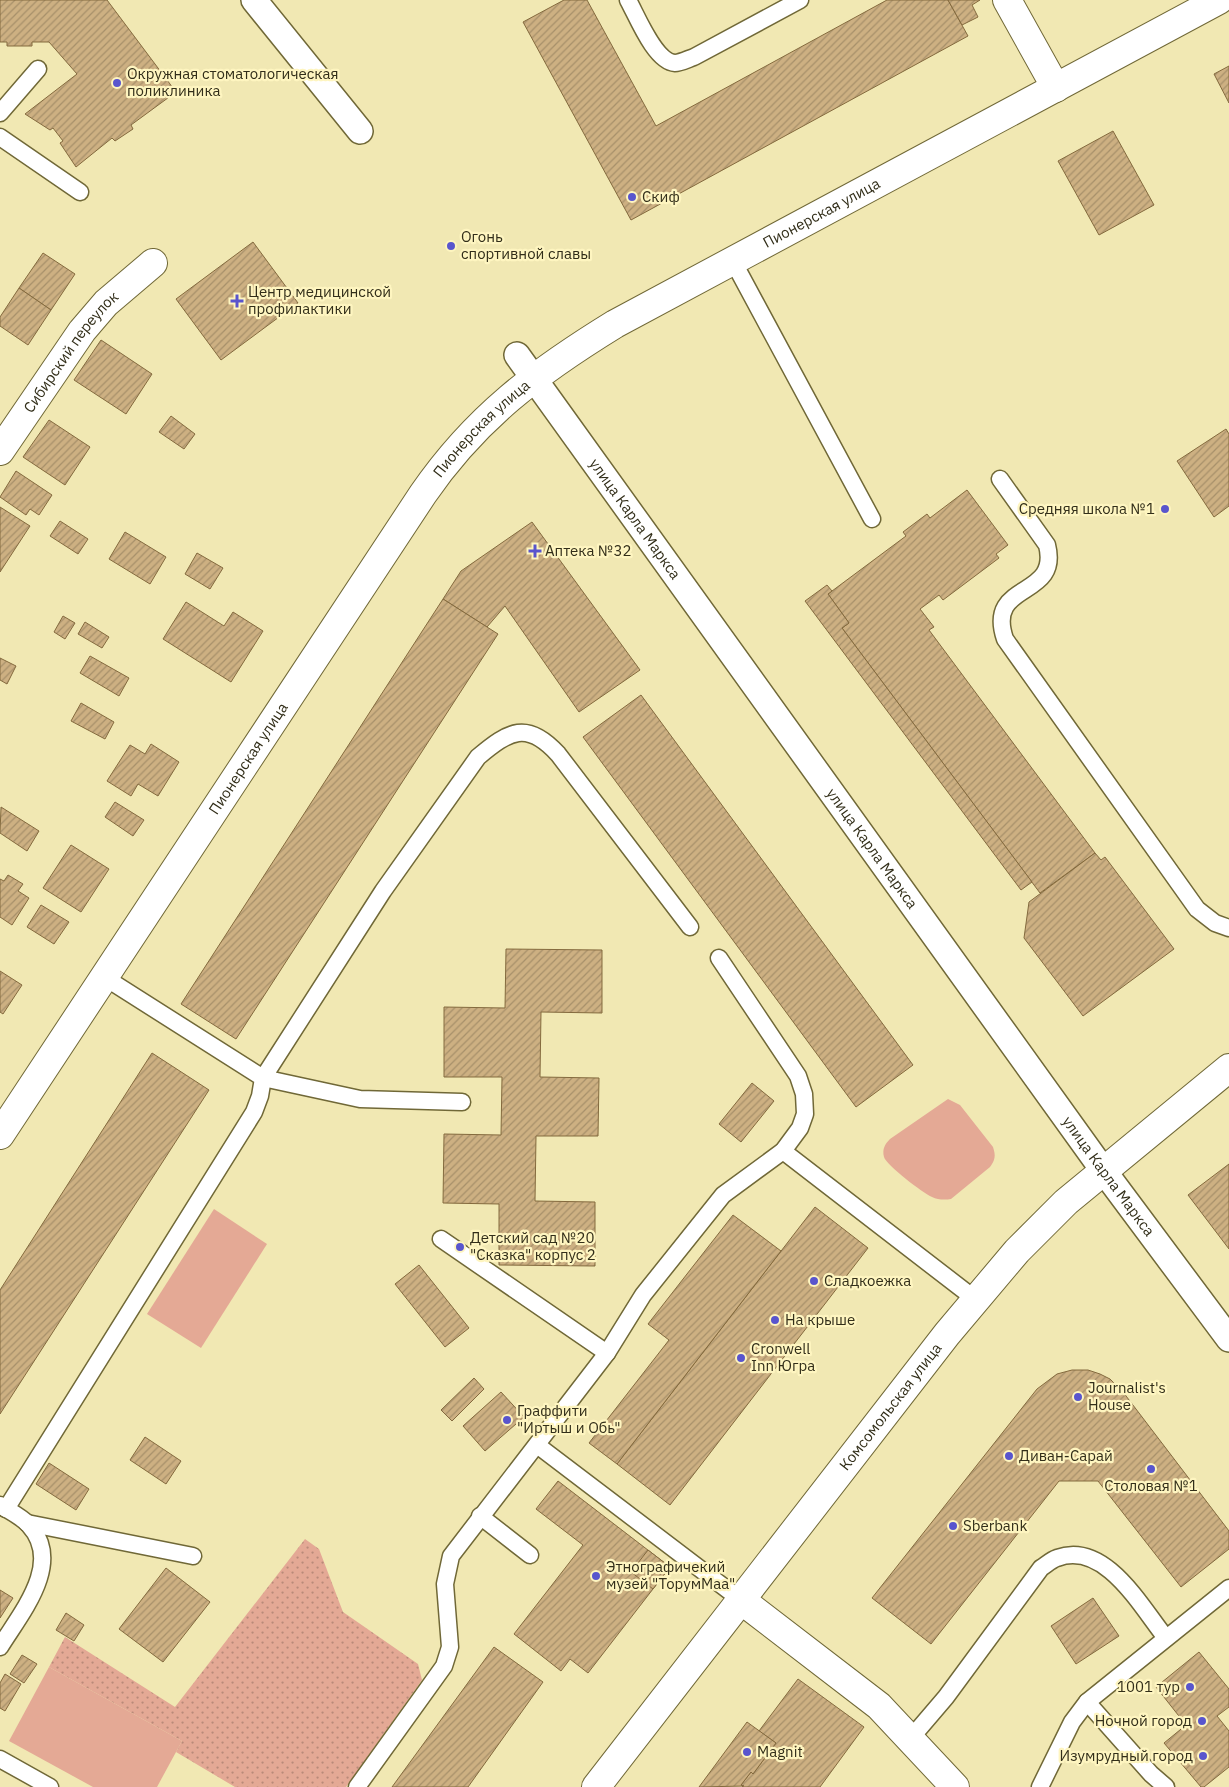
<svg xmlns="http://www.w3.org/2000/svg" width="1229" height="1787" font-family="'IBM Plex Sans',sans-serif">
	<defs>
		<pattern id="grass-dots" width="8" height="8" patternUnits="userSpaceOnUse" patternTransform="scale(1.25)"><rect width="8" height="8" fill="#e4a995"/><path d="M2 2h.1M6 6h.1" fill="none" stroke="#b98a79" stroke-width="1.8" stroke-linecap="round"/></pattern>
		<pattern id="building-hatch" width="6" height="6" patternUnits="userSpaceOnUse" patternTransform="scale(1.25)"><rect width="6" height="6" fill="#cdb082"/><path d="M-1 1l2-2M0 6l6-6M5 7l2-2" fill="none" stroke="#a7906a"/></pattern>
	</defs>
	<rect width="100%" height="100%" fill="#f1e8b3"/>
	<!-- grass -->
	<polygon fill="url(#grass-dots)" points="305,1539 319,1549 343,1612 418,1664 422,1680 346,1787 235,1787 176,1752 182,1741 49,1667 65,1637 175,1707"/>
	<!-- park -->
	<g fill="#e4a995">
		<path d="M948 1099 960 1105 993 1147C996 1156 995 1160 990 1167L951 1199C945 1200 938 1200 932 1197 923 1193 886 1165 884 1157 882 1149 885 1144 890 1139Z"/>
		<polygon points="214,1209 267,1244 201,1348 147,1314"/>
		<polygon points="49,1667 182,1741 157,1787 93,1787 9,1741"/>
	</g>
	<!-- building -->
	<g fill="url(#building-hatch)" stroke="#846a3e">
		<polygon points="0,0 107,0 176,92 131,125 133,129 115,141 112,138 76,167 60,143 63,141 53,128 50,130 25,114 77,74 49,42 32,42 32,46 7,46 7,42 0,42"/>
		<polygon points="564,0 587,0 656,126 887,0 948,0 968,36 631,220 523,22"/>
		<polygon points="948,0 980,0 972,5 978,17 962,25"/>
		<polygon points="1229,66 1229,103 1214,74"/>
		<polygon points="1113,131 1154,205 1099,235 1058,161"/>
		<polygon points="253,242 298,303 221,360 176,299"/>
		<polygon points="43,253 75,274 51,310 19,288"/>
		<polygon points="19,288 51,310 28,345 0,326 0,317"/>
		<polygon points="101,340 152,374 126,414 74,380"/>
		<polygon points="171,416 195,434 184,449 159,432"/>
		<polygon points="49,420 90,447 65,485 23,457"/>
		<polygon points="1226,429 1229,434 1229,506 1214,517 1177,461"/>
		<polygon points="16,471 52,495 39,515 30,509 26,515 0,497"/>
		<polygon points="967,490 1008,545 996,554 999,558 943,600 939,595 920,609 934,627 929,630 1095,853 1040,893 842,628 849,623 828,594 906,536 903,532 927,514 930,518"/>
		<polygon points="0,507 30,526 0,572"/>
		<polygon points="60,521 88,539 78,554 50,536"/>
		<polygon points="532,522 640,670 579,712 505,606 487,627 443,599 461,571"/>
		<polygon points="125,532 166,557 150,584 109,559"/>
		<polygon points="197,553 223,568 210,589 185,574"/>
		<polygon points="827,585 832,591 828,594 849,623 842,628 1032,882 1021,890 805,601"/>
		<polygon points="443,599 498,634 236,1039 181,1004"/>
		<polygon points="186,602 224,626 233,612 263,631 231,682 163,639"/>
		<polygon points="63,616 75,623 65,639 54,632"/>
		<polygon points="85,622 109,637 102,648 78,634"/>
		<polygon points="90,656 129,678 119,696 80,673"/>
		<polygon points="0,658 16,666 7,684 0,680"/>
		<polygon points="641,695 913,1065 856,1107 583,737"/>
		<polygon points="81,703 114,722 105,739 71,721"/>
		<polygon points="151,744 179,762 158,796 138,784 131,796 107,781 130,745 145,754"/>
		<polygon points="115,802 144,820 133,836 105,817"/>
		<polygon points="1,807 39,831 27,851 0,833"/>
		<polygon points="71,845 109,869 81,912 43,888"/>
		<polygon points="1095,853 1101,860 1105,857 1174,949 1083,1016 1024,938 1029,902"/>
		<polygon points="8,875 23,884 18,891 29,898 12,925 0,917 0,879 4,881"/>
		<polygon points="41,905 69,922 54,944 27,927"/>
		<polygon points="506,949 602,950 602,1013 541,1012 540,1077 599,1078 598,1136 536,1136 535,1201 595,1202 595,1266 499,1265 499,1204 443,1203 444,1134 501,1135 502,1077 444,1077 444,1007 505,1008"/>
		<polygon points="0,971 22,985 3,1014 0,1012"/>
		<polygon points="152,1053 209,1090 0,1414 0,1290"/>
		<polygon points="752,1083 774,1101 741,1142 719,1124"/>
		<polygon points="1229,1164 1229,1249 1188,1195"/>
		<polygon points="815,1207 868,1248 670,1505 617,1464"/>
		<polygon points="733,1215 781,1251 617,1464 589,1443 669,1340 648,1324"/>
		<polygon points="419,1265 469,1328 445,1347 395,1284"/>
		<polygon points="1072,1370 1088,1370 1100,1374 1110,1379 1123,1392 1229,1531 1229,1549 1181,1587 1098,1481 1059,1481 931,1644 872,1598 1037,1389 1057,1374"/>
		<polygon points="474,1378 484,1389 452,1421 441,1410"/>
		<polygon points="501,1392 524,1417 485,1451 463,1426"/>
		<polygon points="145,1437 181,1461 166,1484 130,1460"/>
		<polygon points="49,1463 89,1489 76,1510 36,1484"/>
		<polygon points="558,1481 670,1567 588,1673 570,1659 561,1671 514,1634 583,1545 536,1509"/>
		<polygon points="648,1550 670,1567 653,1589 631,1572"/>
		<polygon points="166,1568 210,1602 163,1662 119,1629"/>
		<polygon points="0,1590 13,1598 0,1618"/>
		<polygon points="1093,1598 1119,1636 1076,1664 1051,1626"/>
		<polygon points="66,1613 84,1625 74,1641 56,1630"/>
		<polygon points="494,1647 543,1682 468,1787 392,1787"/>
		<polygon points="1199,1652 1229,1689 1229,1707 1217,1716 1229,1731 1229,1767 1204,1787 1201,1787 1164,1743 1186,1725 1156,1687"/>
		<polygon points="22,1655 37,1664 24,1683 10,1674"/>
		<polygon points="5,1674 21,1684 5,1711 0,1708 0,1683"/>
		<polygon points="798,1679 864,1727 820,1787 743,1787 741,1785 751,1772 753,1774 776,1743 759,1731"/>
		<polygon points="747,1722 776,1743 753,1774 751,1772 741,1785 744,1786 699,1787"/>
	</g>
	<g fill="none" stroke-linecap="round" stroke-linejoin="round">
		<!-- service casing -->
		<g stroke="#706837" stroke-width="19">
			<g id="service">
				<path d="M628 0C637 16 655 62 675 63 680 63 688 59 694 57L800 0"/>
				<polyline points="0,113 38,69"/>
				<polyline points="0,137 80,192"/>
				<polyline points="733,261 872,519"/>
				<path d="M1000 479 1047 545C1061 600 985 580 1005 639L1197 909 1215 923 1229 928"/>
				<path d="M462 1102 360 1099 263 1078 383 891 478 757C509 731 527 720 558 754L690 927"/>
				<polyline points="783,1151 975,1299"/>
				<polyline points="441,1239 607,1353"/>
				<polyline points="537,1445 741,1600"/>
				<path d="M0 1505C9 1511 22 1517 29 1525 64 1563 21 1613 0 1647"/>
				<polyline points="6,1509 254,1112 260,1096 263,1078 104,977"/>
				<polyline points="480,1516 530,1555"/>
				<polyline points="27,1523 193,1556"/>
				<polyline points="1087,1702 1151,1774 1166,1787"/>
				<path d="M911 1738 946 1697 1041 1568C1046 1565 1051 1560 1057 1558 1105 1540 1141 1607 1166 1638"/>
				<polyline points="0,1759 50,1787"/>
				<polyline points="357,1787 444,1666 450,1647 445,1584 451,1556 607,1353 643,1295 723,1195 783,1151 800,1128 805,1114 804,1094 798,1076 719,958"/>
				<polyline points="1040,1787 1072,1722 1087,1702 1229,1588"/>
			</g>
		</g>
		<!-- pedestrian casing -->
		<g stroke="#706837" stroke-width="28">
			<g id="pedestrian">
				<polyline points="254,0 360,131"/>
				<path id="s1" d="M517 355 1103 1170 1229 1339"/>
			</g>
		</g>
		<!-- minor casing -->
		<g stroke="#706837" stroke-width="30">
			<g id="minor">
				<polyline points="1007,0 1056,88"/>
				<path id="s2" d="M0 451 82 331 106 303 153 263"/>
				<polyline points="741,1600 879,1706 955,1787"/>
			</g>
		</g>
		<!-- tertiary casing -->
		<g stroke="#706837" stroke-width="30">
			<g id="tertiary">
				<path id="s3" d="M0 1135 423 494C476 417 537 372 615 324L1219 0"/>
				<path id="s4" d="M596 1787 947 1334 1017 1251 1066 1202 1229 1068"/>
			</g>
		</g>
		<!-- service -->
		<use href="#service" stroke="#fff" stroke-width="16"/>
		<!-- pedestrian -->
		<use href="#pedestrian" stroke="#fff" stroke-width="25"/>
		<!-- minor -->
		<use href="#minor" stroke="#fff" stroke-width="28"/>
		<!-- tertiary -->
		<use href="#tertiary" stroke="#fff" stroke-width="28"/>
	</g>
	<!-- markers -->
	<g fill="#5955cd" stroke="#fef5c0" stroke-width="2">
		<circle cx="117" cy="83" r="5"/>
		<circle cx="632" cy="197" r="5"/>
		<circle cx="451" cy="246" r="5"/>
		<path d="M234.5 293.5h5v5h5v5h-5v5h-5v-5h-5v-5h5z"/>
		<circle cx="1165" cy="509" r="5"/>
		<path d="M532.5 543.5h5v5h5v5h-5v5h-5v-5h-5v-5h5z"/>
		<circle cx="460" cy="1247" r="5"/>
		<circle cx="814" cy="1281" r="5"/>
		<circle cx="775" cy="1320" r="5"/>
		<circle cx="741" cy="1358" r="5"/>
		<circle cx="1078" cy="1397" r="5"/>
		<circle cx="507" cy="1420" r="5"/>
		<circle cx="1009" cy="1456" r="5"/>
		<circle cx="1151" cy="1469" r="5"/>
		<circle cx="953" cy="1526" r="5"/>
		<circle cx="596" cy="1576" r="5"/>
		<circle cx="1190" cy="1687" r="5"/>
		<circle cx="1202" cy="1721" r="5"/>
		<circle cx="747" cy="1752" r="5"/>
		<circle cx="1203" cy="1756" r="5"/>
	</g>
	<g text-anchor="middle" stroke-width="4.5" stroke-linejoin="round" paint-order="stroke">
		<!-- poi labels -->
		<g font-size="15" fill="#322e19" stroke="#fef5c0" text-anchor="start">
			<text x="127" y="79">Окружная стоматологическая<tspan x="127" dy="17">поликлиника</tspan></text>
			<text x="642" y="202">Скиф</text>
			<text x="461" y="242">Огонь<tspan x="461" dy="17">спортивной славы</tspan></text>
			<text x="248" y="297">Центр медицинской<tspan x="248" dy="17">профилактики</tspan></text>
			<text x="1155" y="514" text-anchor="end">Средняя школа №1</text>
			<text x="545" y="556">Аптека №32</text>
			<text x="470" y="1243">Детский сад №20<tspan x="470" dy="17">"Сказка" корпус 2</tspan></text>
			<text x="824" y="1286">Сладкоежка</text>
			<text x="785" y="1325">На крыше</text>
			<text x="751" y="1354">Cronwell<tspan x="751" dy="17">Inn Югра</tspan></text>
			<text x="1088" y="1393">Journalist's<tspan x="1088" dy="17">House</tspan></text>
			<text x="517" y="1416">Граффити<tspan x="517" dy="17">"Иртыш и Обь"</tspan></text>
			<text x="1019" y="1461">Диван-Сарай</text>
			<text x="1151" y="1491" text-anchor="middle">Столовая №1</text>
			<text x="963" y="1531">Sberbank</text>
			<text x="606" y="1572">Этнографичекий<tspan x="606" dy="17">музей "ТорумМаа"</tspan></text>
			<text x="1180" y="1692" text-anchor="end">1001 тур</text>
			<text x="1192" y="1726" text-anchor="end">Ночной город</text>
			<text x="757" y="1757">Magnit</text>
			<text x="1193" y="1761" text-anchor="end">Изумрудный город</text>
		</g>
		<!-- street labels -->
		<g font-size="15" fill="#322e19" stroke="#fef5c0">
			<text dy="5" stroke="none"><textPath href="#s3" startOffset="1261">Пионерская улица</textPath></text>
			<text dy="5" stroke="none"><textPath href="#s2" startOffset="122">Сибирский переулок</textPath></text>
			<text dy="5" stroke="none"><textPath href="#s3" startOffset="856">Пионерская улица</textPath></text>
			<text dy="5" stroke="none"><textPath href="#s1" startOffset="202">улица Карла Маркса</textPath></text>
			<text dy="5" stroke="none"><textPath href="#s3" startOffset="451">Пионерская улица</textPath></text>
			<text dy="5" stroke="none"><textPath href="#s1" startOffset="608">улица Карла Маркса</textPath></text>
			<text dy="5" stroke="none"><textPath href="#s1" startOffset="1012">улица Карла Маркса</textPath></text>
			<text dy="5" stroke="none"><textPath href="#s4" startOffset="481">Комсомольская улица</textPath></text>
		</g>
	</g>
</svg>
